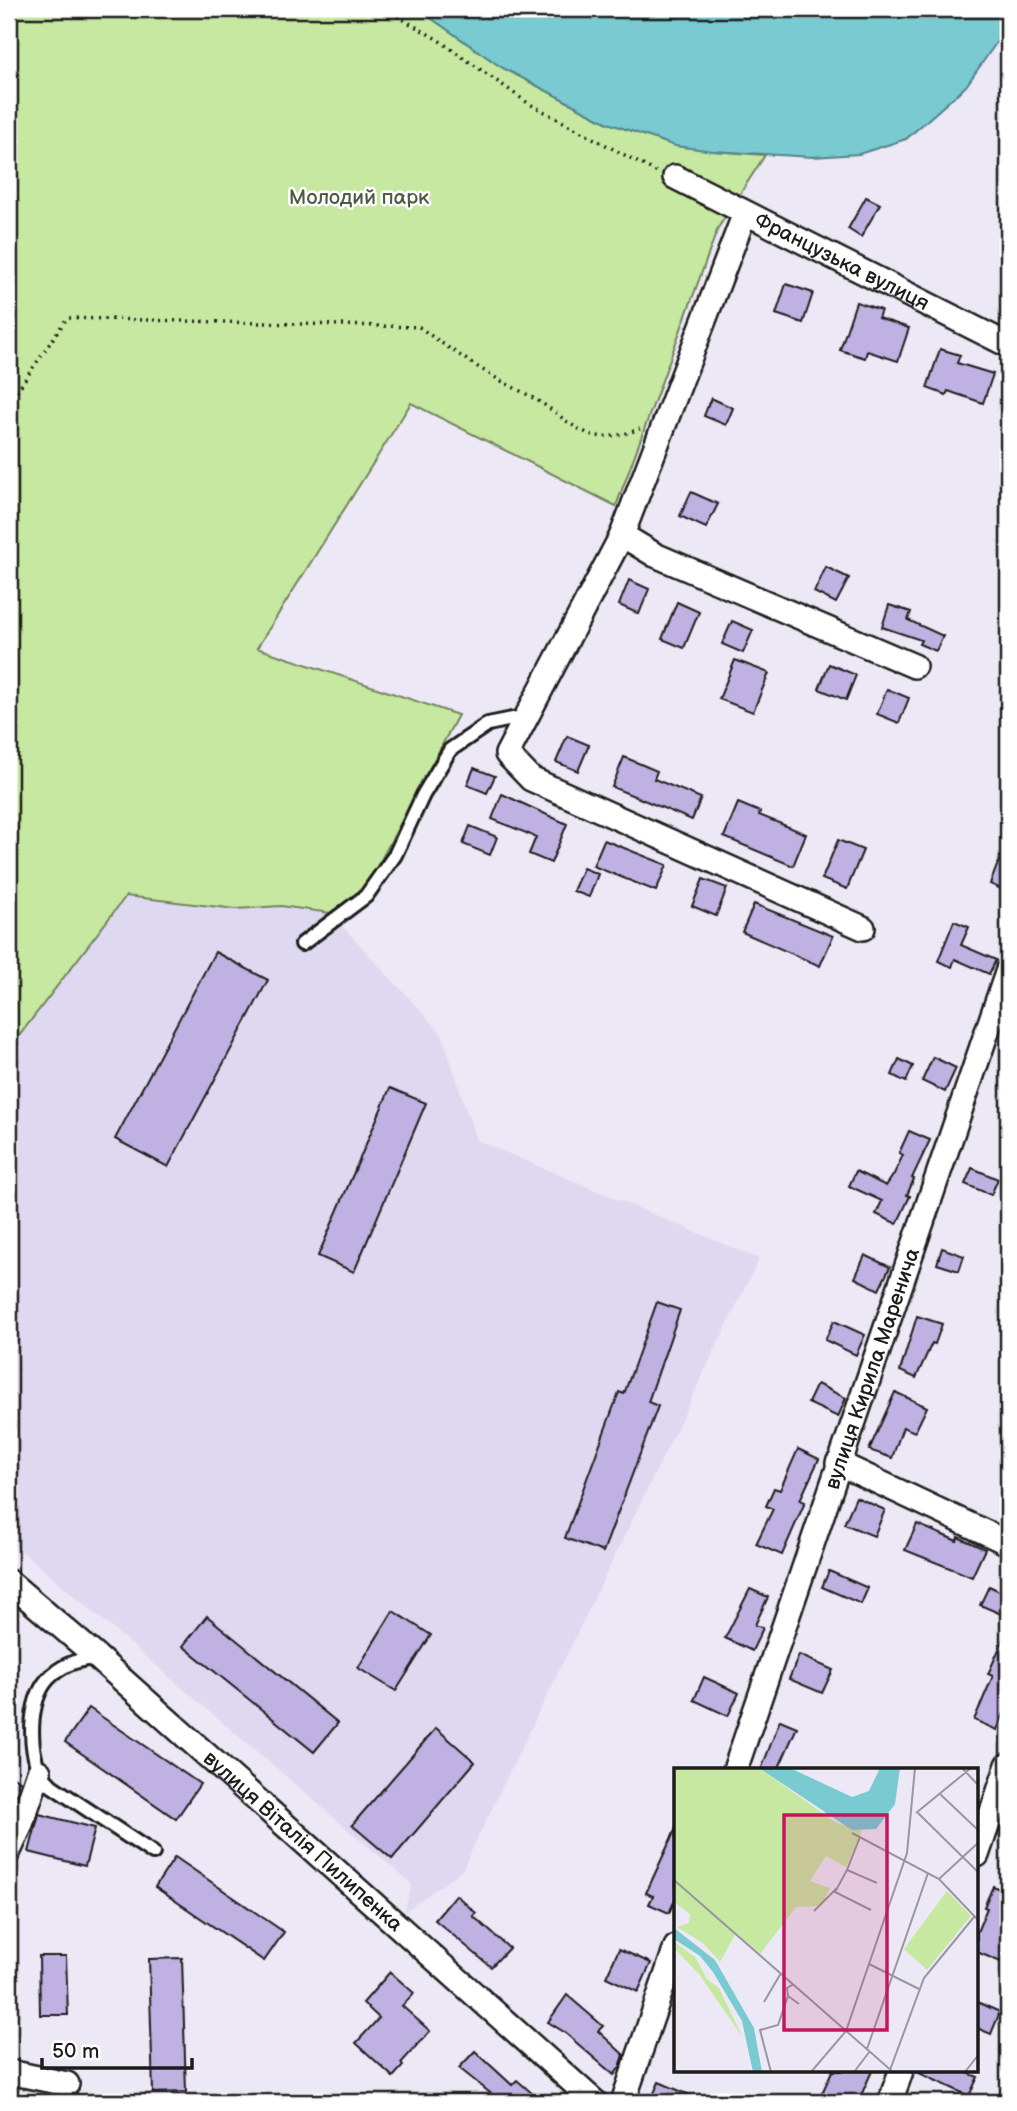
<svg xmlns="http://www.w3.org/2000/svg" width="1017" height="2111" font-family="'Balsamiq Sans',sans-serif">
	<rect width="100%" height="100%" fill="#ece8f6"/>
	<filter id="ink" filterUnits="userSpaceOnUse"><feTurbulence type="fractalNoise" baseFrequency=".0143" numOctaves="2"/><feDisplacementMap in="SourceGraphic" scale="14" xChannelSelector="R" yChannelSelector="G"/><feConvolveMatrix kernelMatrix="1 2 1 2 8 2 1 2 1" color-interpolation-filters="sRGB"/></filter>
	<g filter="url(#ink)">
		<!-- built -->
		<polygon fill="#ded8f0" points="126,896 236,909 281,906 330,913 442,1034 476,1140 759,1259 462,1870 404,1912 412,1884 9,1540 9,1050"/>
		<!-- green -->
		<polygon fill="#c7e8a0" stroke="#72825e" stroke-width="2" points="9,9 418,9 501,67 608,123 713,151 765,155 718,228 616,506 411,403 257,648 458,715 366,888 330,913 281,906 236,909 126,896 9,1049"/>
		<!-- water -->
		<polygon fill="#79cad1" stroke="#548489" stroke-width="2" points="418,9 1008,9 1008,26 966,86 906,139 859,154 813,157 713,151 675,146 608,123 501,67"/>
		<!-- building -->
		<g fill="#bfb1e2" stroke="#1c1c1c" stroke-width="2">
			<polygon points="866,197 880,204 861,237 848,229"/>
			<polygon points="786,284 813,293 803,323 776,314"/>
			<polygon points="856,302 881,310 878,318 909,328 898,361 867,351 865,358 840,350"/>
			<polygon points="940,349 960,355 957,363 993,374 983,403 948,391 946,395 927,388"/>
			<polygon points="711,398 733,408 726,425 704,416"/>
			<polygon points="691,492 718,504 706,528 680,516"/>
			<polygon points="826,567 849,578 836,603 814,592"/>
			<polygon points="629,580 649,589 639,614 619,605"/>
			<polygon points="677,602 699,612 684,648 662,639"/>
			<polygon points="889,605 911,612 908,620 943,636 936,651 919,644 921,640 882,627"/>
			<polygon points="732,621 753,630 743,653 722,644"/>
			<polygon points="735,660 769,673 753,712 719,699"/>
			<polygon points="829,664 856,675 846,700 819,689"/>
			<polygon points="887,689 909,698 899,723 877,714"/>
			<polygon points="567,736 589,745 578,771 556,762"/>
			<polygon points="624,757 657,771 654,779 701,798 692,820 612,787"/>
			<polygon points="474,768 495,776 487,793 467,785"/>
			<polygon points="502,794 567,824 551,863 529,854 536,837 492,819"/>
			<polygon points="738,803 760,812 759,815 806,834 793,866 724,837"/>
			<polygon points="470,826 497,837 490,855 463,844"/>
			<polygon points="604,840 667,865 656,891 593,866"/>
			<polygon points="838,840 863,850 847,889 822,879"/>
			<polygon points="1007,840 1008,841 1008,892 990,884"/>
			<polygon points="583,868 598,874 589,897 573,891"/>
			<polygon points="703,879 727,888 716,916 692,906"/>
			<polygon points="754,904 833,936 820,966 742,932"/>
			<polygon points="954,921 969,927 961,945 996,960 989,974 955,959 952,967 938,961"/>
			<polygon points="215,952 268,980 168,1167 115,1139"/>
			<polygon points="933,1057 956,1068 945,1092 922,1081"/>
			<polygon points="899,1059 913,1066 906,1082 892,1075"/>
			<polygon points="390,1088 426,1103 354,1272 318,1256"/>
			<polygon points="909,1131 930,1140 912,1178 914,1179 907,1195 910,1196 897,1224 876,1214 882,1201 849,1186 856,1171 886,1186 894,1174 903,1155 899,1153"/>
			<polygon points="972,1168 998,1179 991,1195 965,1184"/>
			<polygon points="942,1248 964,1256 959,1271 937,1264"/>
			<polygon points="865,1255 890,1267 879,1290 855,1278"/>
			<polygon points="657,1302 680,1310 648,1402 658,1406 603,1552 565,1538 619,1392 624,1394"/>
			<polygon points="917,1316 942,1324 935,1344 932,1343 916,1378 900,1371"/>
			<polygon points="834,1321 865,1335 856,1355 825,1340"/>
			<polygon points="817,1384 846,1398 838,1417 808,1403"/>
			<polygon points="895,1392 927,1407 915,1432 903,1427 892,1458 869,1450"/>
			<polygon points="798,1449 819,1459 800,1500 805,1502 782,1555 756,1544 773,1509 766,1506 774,1488 780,1490"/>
			<polygon points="856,1497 885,1510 874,1536 844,1524"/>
			<polygon points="917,1524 957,1541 958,1537 985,1549 972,1577 905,1550"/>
			<polygon points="829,1571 868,1588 861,1604 822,1587"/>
			<polygon points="989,1586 1008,1595 1008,1617 980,1605"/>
			<polygon points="750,1589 768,1597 755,1625 763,1628 752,1651 725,1638"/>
			<polygon points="393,1611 431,1635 396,1691 358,1668"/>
			<polygon points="207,1616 338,1723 314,1752 183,1646"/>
			<polygon points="1008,1629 1008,1704 997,1730 974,1720 993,1676 988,1674"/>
			<polygon points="799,1655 833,1670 822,1693 789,1679"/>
			<polygon points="704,1677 739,1693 728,1716 694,1700"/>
			<polygon points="89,1708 200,1784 176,1819 65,1742"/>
			<polygon points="780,1720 797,1727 778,1770 761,1770"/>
			<polygon points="436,1728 475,1762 392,1859 352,1825"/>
			<polygon points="9,1774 21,1782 9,1815"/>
			<polygon points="39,1814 95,1828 85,1866 29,1852"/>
			<polygon points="676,1828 676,1898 669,1913 649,1904 653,1896 646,1893"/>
			<polygon points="175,1857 284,1932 264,1961 155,1887"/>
			<polygon points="993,1886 1008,1893 1008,1965 977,1952 977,1932 987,1908 984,1907"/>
			<polygon points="456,1895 476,1913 473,1916 509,1948 491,1967 435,1920"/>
			<polygon points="619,1949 651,1963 638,1992 606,1977"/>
			<polygon points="39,1956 66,1956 68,2015 40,2015"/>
			<polygon points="182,1958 186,2092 153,2093 149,1959"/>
			<polygon points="390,1972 414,1993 402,2006 430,2031 401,2063 403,2066 393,2077 356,2043 379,2018 363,2003"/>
			<polygon points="567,1995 603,2026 598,2031 624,2055 620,2067 614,2075 564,2032 548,2022"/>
			<polygon points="977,2002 1000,2012 991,2034 977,2028"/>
			<polygon points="475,2051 512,2085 517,2080 542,2102 497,2102 499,2100 459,2068"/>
			<polygon points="832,2071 872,2071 858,2102 818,2102"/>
			<polygon points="915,2071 963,2071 978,2077 969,2096"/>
			<polygon points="659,2082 706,2102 650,2102"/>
		</g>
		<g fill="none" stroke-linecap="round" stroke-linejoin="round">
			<!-- lane casing -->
			<g stroke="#1c1c1c" stroke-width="18">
				<g id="lane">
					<polyline points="302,944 366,896 395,855 423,795 450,750 488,724 527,716"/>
					<path d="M97 1657C79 1660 66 1663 52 1675 28 1696 29 1742 38 1769 41 1775 47 1781 52 1786L153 1853"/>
				</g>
			</g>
			<!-- street casing -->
			<g stroke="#1c1c1c" stroke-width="28">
				<g id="street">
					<path id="s1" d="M675 177 1008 345"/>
					<polyline points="745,213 622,535 655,555 914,666"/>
					<polyline points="622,535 507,754 531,779 863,928"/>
					<polyline points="838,1463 1008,1543"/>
					<path id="s2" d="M9 1582 97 1657 595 2102"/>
					<path id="s3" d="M735 1770 1008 970"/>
					<polyline points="9,1851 20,1827 39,1772"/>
					<polyline points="977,1855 1008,1765"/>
					<polyline points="9,2072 67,2084"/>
					<polyline points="623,2102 676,1947"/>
					<polyline points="890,2102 901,2071"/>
				</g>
			</g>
			<!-- path -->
			<g stroke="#1c1c1c" stroke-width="3.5" stroke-dasharray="2 5" stroke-linecap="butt">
				<polyline points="385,9 437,39 528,103 656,172"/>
				<path d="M9 403 67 318 419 327C447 347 476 367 505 383 518 390 531 396 543 404 560 415 573 429 593 435 609 439 625 434 640 429"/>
			</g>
			<!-- lane -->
			<use href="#lane" stroke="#fff" stroke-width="12"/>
			<!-- street -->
			<use href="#street" stroke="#fff" stroke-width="23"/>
		</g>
	</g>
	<g text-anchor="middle" stroke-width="5" stroke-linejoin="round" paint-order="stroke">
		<!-- park labels -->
		<g font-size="21" fill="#4f5944" stroke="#fff">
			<text x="359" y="204">Молодий парк</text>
		</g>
		<!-- street labels -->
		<g font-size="21" fill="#1c1c1c" stroke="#fff">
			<text dy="7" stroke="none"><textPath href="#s1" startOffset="187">Французька вулиця</textPath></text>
			<text dy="7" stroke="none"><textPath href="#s3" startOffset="424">вулиця Кирила Маренича</textPath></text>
			<text dy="7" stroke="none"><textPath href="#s2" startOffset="392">вулиця Віталія Пилипенка</textPath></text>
		</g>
	</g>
	<!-- overview -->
	<g transform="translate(674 1768)">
		<rect width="304" height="304" fill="#ece8f6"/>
		<path d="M0 0H85L161 54 188 63 172 99 152 88 136 113 156 120 147 138 122 139 86 186 62 165 46 194 29 175 3 159 15 155 16 146 0 134ZM273 123 297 148 253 202 230 181ZM0 174 21 189 33 211 45 220 69 270 25 206 0 180Z" fill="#c7e8a0"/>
		<path d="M85 0H116L178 29 195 23 206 0H226L221 36 202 61 178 62ZM0 160 41 192 80 260 88 304H79L68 253 39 204 26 188 0 171Z" fill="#79cad1"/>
		<path fill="none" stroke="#99969f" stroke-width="2" d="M288 0 305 18M266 26 305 63M242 45 297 0M244 45 305 105M178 65 265 111 305 153M186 69 173 102 203 115M173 102 161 124 197 142M265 111 305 74M0 112 219 304M140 143 163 120M195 196 245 221M120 216 113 220 114 228 125 236M90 234 107 205M193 281 254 105M216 302 250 210 300 149M97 304 86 262 104 257 114 228M137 304 172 263 233 85 241 0M180 304 196 283M291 304 305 286"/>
		<path fill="#c2185b" fill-opacity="0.15" stroke="#c2185b" stroke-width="3.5" d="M110 47H213V262H110Z"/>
		<rect width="304" height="304" fill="none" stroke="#1c1c1c" stroke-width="3.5"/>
	</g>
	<!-- margin -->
	<rect width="1017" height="2111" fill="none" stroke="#fff" stroke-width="35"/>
	<rect x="18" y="18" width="982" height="2076" fill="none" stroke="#1c1c1c" stroke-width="2.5" filter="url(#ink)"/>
	<!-- scale -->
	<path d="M42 2058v10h150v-10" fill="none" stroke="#1c1c1c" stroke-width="3.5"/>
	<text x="52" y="2058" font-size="21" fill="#1c1c1c" stroke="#ffffff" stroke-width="5" paint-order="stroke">50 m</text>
</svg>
